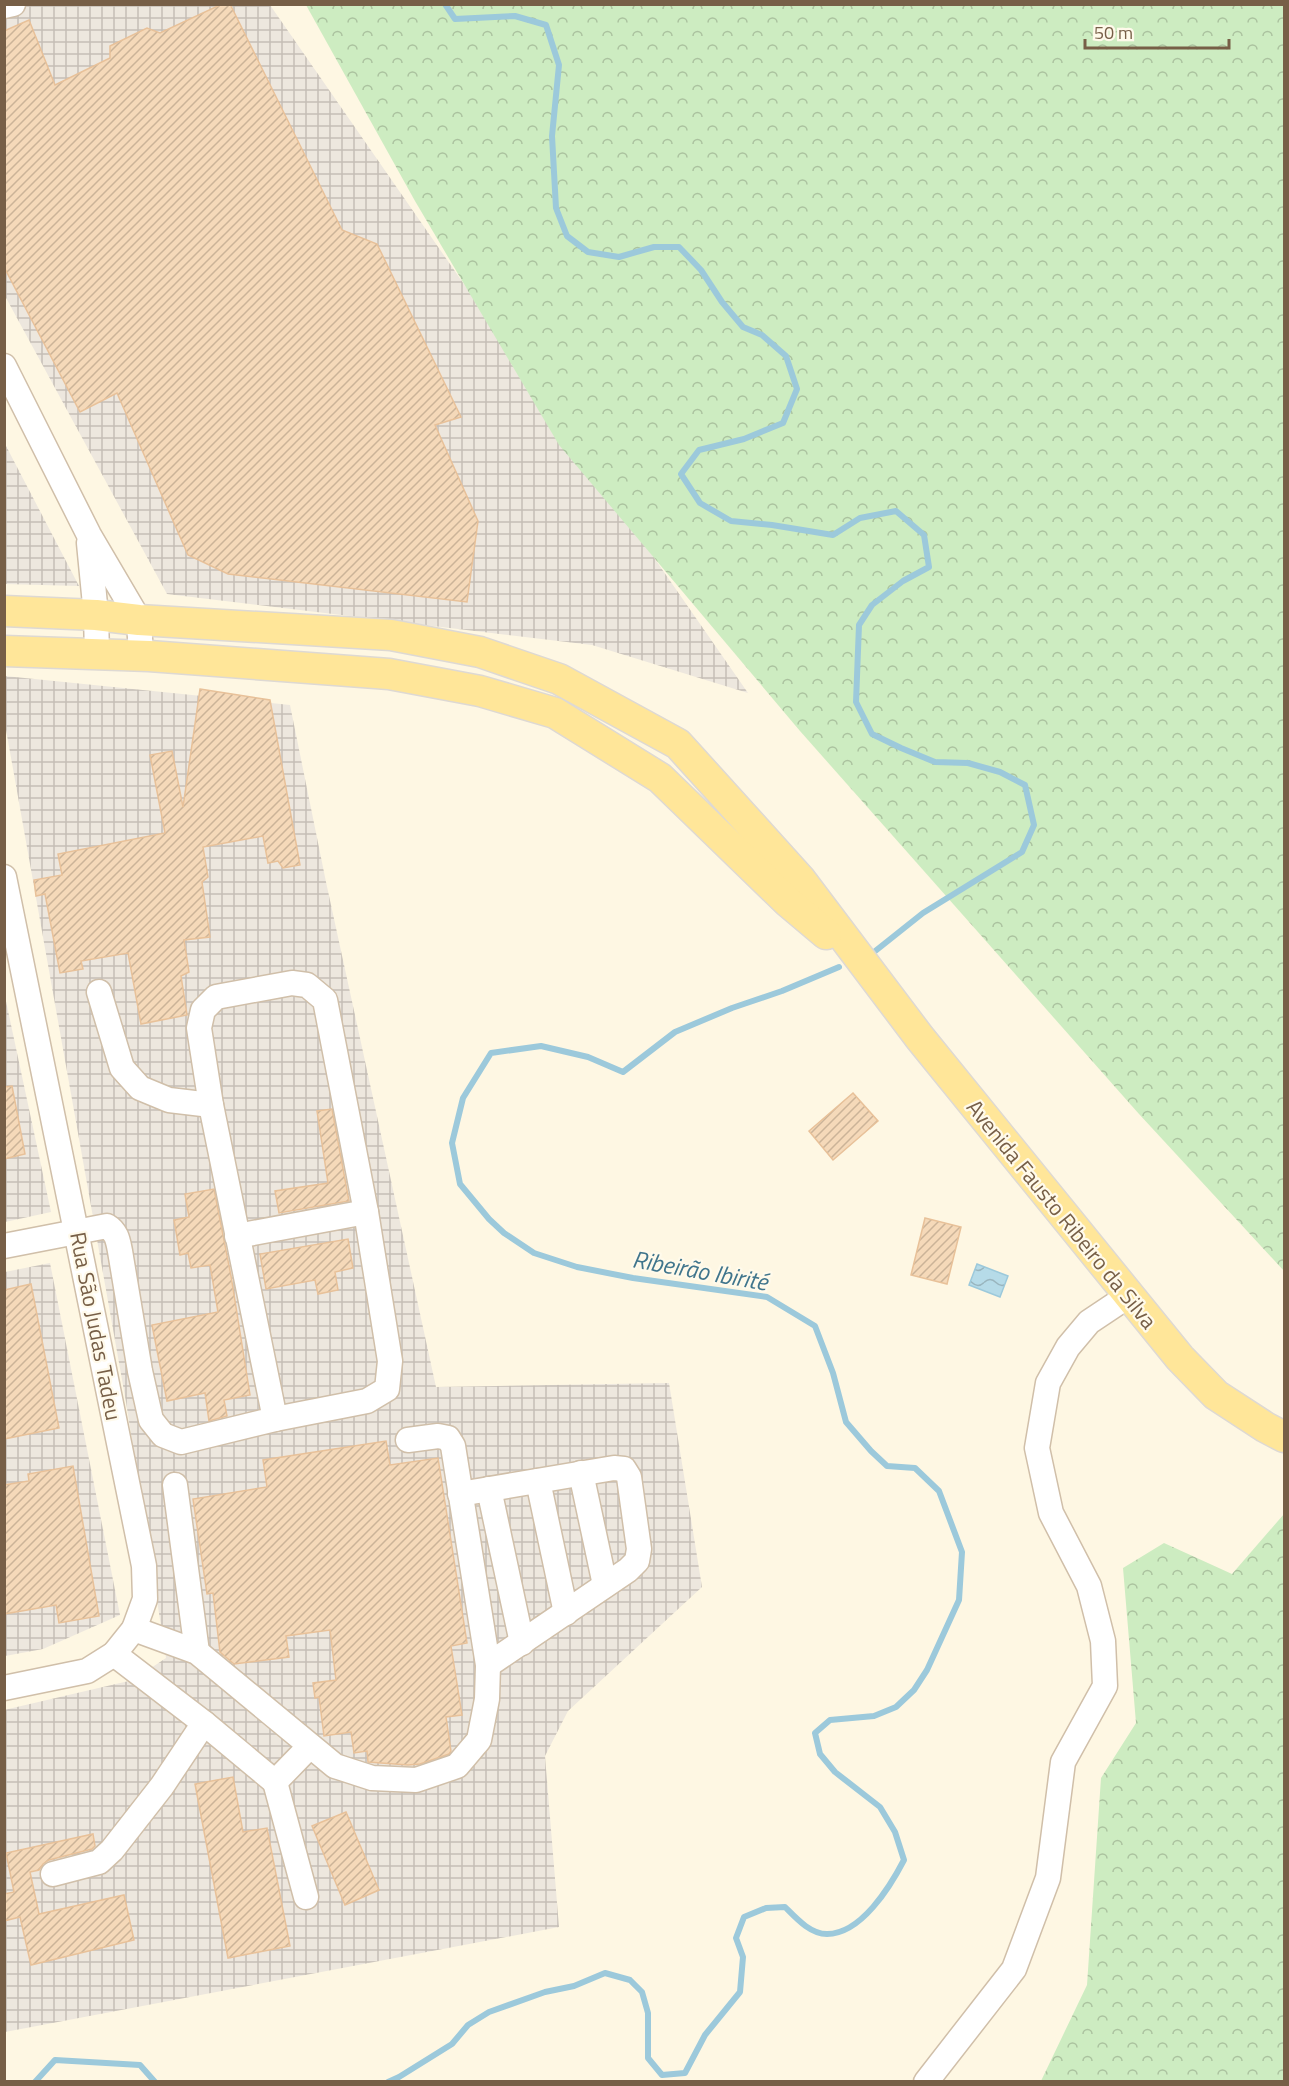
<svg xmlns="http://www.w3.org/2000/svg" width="1289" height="2086" font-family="'Titillium Web',sans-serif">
	<defs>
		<pattern id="industrial-grid" width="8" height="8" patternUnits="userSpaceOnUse" patternTransform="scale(1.5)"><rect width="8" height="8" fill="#ede7de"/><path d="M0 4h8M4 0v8" fill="none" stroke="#c5beb6"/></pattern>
		<pattern id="forest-crowns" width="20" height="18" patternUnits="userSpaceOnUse" patternTransform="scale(1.5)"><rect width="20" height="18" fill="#cdecc1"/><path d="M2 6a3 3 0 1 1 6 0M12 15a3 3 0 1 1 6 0" fill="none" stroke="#abc29f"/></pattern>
		<pattern id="water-waves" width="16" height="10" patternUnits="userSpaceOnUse" patternTransform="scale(1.5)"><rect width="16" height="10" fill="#b6dbe8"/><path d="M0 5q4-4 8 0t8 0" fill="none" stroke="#99b5be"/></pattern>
		<pattern id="building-hatch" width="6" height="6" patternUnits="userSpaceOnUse" patternTransform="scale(1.5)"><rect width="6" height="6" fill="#f5d9b9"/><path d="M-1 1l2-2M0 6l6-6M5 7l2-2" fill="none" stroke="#cbb398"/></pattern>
	</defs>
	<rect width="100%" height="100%" fill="#fef7e3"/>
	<!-- industrial -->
	<g fill="url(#industrial-grid)">
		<polygon points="4,5 270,5 748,693 592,645 167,594 5,296"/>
		<polygon points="5,444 79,586 5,584"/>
		<polygon points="5,676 290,705 326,882 436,1387 669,1383 702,1587 568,1711 545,1756 559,1927 5,2032 4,1710 133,1680 166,1658 126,1402 5,724"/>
		<polygon points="4,992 51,1212 5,1222 4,1222"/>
		<polygon points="50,1263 120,1615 43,1649 5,1656 5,1272"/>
	</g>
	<!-- forest -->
	<g fill="url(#forest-crowns)">
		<polygon points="306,5 1284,5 1284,1271 1139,1114 800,731 559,445 415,201"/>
		<polygon points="1284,1514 1284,2081 1041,2081 1087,1985 1101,1778 1136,1723 1123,1568 1164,1543 1232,1574"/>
	</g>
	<!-- water -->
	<polygon fill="url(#water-waves)" stroke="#9cc9db" stroke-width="1.5" points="977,1264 1008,1276 1000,1297 969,1285"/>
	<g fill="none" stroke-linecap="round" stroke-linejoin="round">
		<!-- stream -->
		<g stroke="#9cc9db" stroke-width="6">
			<polyline points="445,4 455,19 515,16 546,25 559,65 552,136 556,208 567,236 588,252 619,257 654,247 679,247 701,270 722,302 743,327 762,335 786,356 797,389 783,423 744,439 699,450 681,474 700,503 731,521 772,525 833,535 860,518 896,511 924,535 929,567 903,581 872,605 859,625 856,702 872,734 901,748 935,762 968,763 1000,772 1025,785 1034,825 1022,852 923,913 874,952"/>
			<polyline points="35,2082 55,2060 140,2065 155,2082"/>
			<path d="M388 2082 399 2077 452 2044 468 2025 489 2012 545 1992 574 1986 605 1973 630 1980 642 1992 648 2013V2058L662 2075 685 2073 705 2035 740 1992 743 1957 736 1938 744 1917 766 1908 785 1907C796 1918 810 1934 827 1934 861 1934 890 1887 904 1860L895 1832 880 1807 835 1772 820 1754 815 1733 830 1720 874 1716 896 1707 914 1690 927 1670 959 1600 962 1552 939 1491 915 1468 887 1466 871 1451 846 1422 833 1373 815 1326 767 1297 633 1278 577 1267 534 1253 504 1233 489 1219 460 1184 452 1143 463 1098 491 1053 541 1046 588 1057 623 1072 675 1032 732 1008 782 991 839 967"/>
		</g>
	</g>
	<!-- building -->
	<g fill="url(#building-hatch)" stroke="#e8c199" stroke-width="1.5">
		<polygon points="222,4 230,4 342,230 377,244 461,417 435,425 478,521 467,602 228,574 188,555 117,393 80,412 4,267 4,31 29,20 55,85 110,58 110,46 147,28 160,33"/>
		<polygon points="200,689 270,700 300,865 283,868 278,861 268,863 263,836 203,847 208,877 202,882 210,937 184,940 189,972 181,976 187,1015 141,1024 128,953 81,961 83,969 60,973 45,894 36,896 34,880 62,875 58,854 165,833 150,755 172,751 183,807"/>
		<polygon points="12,1086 25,1154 4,1159 4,1087"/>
		<polygon points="853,1093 878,1121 833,1160 809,1131"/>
		<polygon points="332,1109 349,1201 279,1213 275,1191 328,1183 317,1111"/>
		<polygon points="214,1189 231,1276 250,1395 224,1400 227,1416 209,1421 205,1393 167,1401 152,1325 218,1312 210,1265 191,1268 188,1253 180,1255 174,1220 189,1217 185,1194"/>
		<polygon points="925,1218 961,1227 947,1284 911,1275"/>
		<polygon points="348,1239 353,1268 335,1272 338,1290 318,1294 315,1280 266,1289 260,1254"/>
		<polygon points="31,1284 59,1428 4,1439 4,1290"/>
		<polygon points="386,1441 390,1465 438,1458 467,1643 451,1646 462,1715 446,1717 451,1751 449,1754 420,1764 408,1765 368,1762 367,1751 354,1753 351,1732 324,1736 319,1697 315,1698 313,1683 336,1680 330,1630 286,1636 289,1657 234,1664 220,1652 213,1593 207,1594 193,1499 267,1487 263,1460"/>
		<polygon points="73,1466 99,1616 59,1623 56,1605 4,1614 4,1485 29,1481 28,1474"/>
		<polygon points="233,1777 243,1832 267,1828 290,1946 228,1958 195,1784"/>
		<polygon points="346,1812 379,1890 345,1905 312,1826"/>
		<polygon points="93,1834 95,1846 92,1849 49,1860 43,1864 39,1870 30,1872 39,1914 124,1895 134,1940 31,1965 20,1917 4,1921 4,1894 14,1892 6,1853"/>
	</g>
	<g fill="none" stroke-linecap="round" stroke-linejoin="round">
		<!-- minor casing -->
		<g stroke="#d0bfa9" stroke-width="27">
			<g id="minor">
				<polyline points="4,6 13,4"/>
				<polyline points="4,366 89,535 139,620 141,656"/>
				<polyline points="89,543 96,615 97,654"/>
				<polyline points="4,877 144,1566 145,1599 134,1629 114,1654 87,1671 4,1688"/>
				<polyline points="211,1105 199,1028 203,1010 216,997 292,983 307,985 325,1000 366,1212 390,1361 387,1389 367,1401 275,1419"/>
				<polyline points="237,1236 366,1212"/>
				<path d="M4 1246 107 1226C117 1232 118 1241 120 1251L140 1371 151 1420 163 1435 181 1442 275 1419 211 1105 169 1100 140 1088 122 1068 99 992"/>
				<polyline points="581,1473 605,1585"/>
				<polyline points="538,1481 566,1613"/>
				<polyline points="175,1485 197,1652"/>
				<polyline points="489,1489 522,1643"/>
				<polyline points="460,1494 614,1468 624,1469 629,1477 639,1549 637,1561 628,1570 488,1665"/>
				<polyline points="134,1629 197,1652 335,1766 372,1778 416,1780 457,1766 479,1740 487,1699 488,1665 453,1446 448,1438 438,1436 408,1440"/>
				<polyline points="114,1654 204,1723 275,1782 310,1746"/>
				<polyline points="275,1782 306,1897"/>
				<polyline points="53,1874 99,1862 112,1850 162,1786 204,1723"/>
				<polyline points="926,2082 1014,1969 1048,1878 1063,1762 1105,1686 1103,1641 1089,1586 1051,1513 1037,1448 1048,1383 1068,1347 1089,1322 1128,1296"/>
			</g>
		</g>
		<!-- major casing -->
		<g stroke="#ded9d3" stroke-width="33">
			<g id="major">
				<polyline points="4,611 96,615 139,620 391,635 480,652 559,679 678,744 800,879 920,1038 1180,1358 1216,1395 1265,1427 1284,1437"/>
				<polyline points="4,651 149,656 389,674 480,691 555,713 660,778 788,902 826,934"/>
			</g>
		</g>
		<!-- minor -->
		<use href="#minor" stroke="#fff" stroke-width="24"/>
		<!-- major -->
		<use href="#major" stroke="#ffe699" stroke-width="30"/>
	</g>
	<g text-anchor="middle" stroke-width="4.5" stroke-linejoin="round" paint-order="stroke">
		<!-- street labels -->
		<g font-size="22" fill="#775f47" stroke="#fffaeb">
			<text transform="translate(1062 1214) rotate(51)" y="8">Avenida Fausto Ribeiro da Silva</text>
			<text transform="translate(96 1326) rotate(79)" y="8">Rua São Judas Tadeu</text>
		</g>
		<!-- water labels -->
		<g font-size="24" font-style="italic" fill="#40758c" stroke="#fffaeb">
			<text transform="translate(700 1271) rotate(10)" y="8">Ribeirão Ibirité</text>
		</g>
	</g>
	<!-- border -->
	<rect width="1289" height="2086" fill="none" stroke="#775f47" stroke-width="12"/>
	<!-- scale -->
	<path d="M1085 39v9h144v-9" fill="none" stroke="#775f47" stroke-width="3"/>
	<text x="1094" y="39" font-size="18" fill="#775f47" stroke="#fffaeb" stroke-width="4.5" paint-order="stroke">50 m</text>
</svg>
